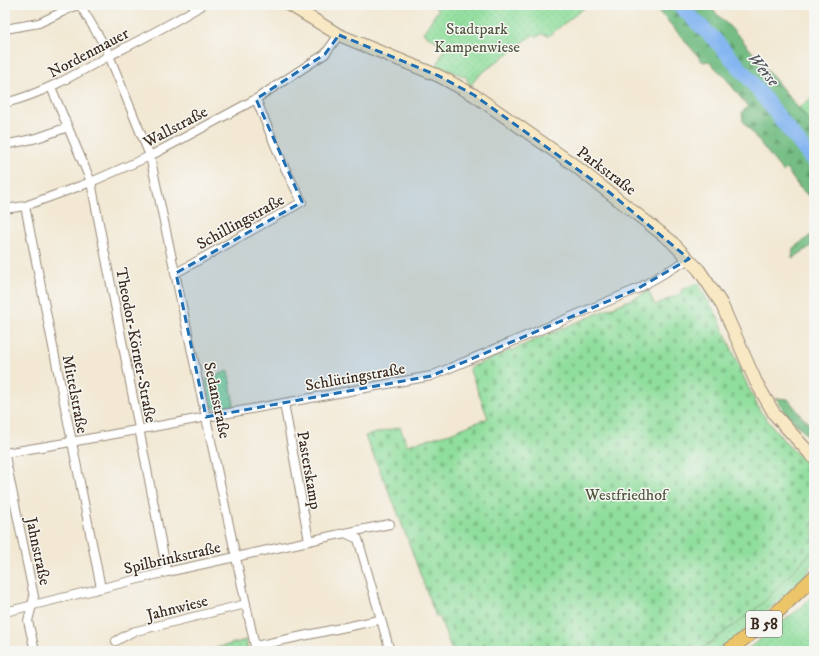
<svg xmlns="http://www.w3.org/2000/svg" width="819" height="656" font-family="'IM FELL DW Pica',serif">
	<defs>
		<pattern id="green-dots" width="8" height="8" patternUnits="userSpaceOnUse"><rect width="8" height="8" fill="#90de9d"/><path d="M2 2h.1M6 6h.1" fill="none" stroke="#7dbf87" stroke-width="1.8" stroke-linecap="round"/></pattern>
		<pattern id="forest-firs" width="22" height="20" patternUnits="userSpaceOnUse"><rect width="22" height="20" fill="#74bd84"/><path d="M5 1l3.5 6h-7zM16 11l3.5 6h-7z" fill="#609a6b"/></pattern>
		<pattern id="cemetery-stones" width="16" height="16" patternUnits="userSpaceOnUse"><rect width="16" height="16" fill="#90de9d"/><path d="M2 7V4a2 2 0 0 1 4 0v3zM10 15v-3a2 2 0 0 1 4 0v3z" fill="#7dbf87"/></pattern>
	</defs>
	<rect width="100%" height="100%" fill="#f6f6f2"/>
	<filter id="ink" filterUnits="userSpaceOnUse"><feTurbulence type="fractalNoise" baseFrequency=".025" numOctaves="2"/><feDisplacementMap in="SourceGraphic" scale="8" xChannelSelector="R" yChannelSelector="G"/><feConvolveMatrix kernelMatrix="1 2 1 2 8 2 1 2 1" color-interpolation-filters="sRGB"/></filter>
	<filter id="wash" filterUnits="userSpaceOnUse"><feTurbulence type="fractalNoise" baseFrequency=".012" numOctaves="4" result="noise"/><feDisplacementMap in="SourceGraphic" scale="16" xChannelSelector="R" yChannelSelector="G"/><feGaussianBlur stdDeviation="0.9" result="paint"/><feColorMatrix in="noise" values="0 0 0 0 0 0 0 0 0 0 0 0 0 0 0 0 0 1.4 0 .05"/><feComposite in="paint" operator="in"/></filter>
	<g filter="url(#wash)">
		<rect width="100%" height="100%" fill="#f2e8d3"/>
		<!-- green -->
		<g fill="url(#green-dots)" stroke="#66845e">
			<polygon points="432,5 588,5 548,36 542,34 537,37 534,34 478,76 470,86 466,77 437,66 445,46 423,33 438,10"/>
			<polygon points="814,96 814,127 799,108"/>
			<polygon points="228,371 234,405 215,408 211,405 206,380"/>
			<polygon points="814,549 814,561 807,574 759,619 718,651 699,651 762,604"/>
			<polygon points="814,594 814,651 745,651 800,608"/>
			<polygon points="246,640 248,651 205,651"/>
		</g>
		<!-- forest -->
		<g fill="url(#forest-firs)" stroke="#587451">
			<polygon points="651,5 673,5 714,43 744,77 777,123 814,167 814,201 799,187 786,169 783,172 743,121 742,112 748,107 724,76 708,61 703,62 666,19"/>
			<polygon points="685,5 708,5 739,36 814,127 814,157 749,73 717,38"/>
			<polygon points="814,233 814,244 792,259 793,248"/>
			<polygon points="776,398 788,399 802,417 814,427 814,442 787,415"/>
		</g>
		<!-- cemetery -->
		<polygon fill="url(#cemetery-stones)" stroke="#66845e" points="697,283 718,317 748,387 760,411 785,442 814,471 814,549 762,604 699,651 452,651 439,616 436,617 396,508 365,436 400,427 407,445 450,433 488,418 469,368 639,296 648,290 655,305 682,293 681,290"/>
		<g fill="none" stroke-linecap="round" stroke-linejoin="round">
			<!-- river -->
			<polyline stroke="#85b6f1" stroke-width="15" points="679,5 715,40 747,76 814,162"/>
		</g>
	</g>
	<g filter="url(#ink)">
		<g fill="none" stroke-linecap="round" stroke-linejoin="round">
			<!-- street casing -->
			<g stroke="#968978" stroke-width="10">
				<g id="street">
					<polyline points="80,5 106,48 150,156 256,651"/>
					<polyline points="5,29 39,23 77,5"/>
					<polyline points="51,87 91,182 167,572"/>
					<path d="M5 103C41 94 73 76 105 58 138 41 170 25 202 5"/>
					<polyline points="5,145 37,138 68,127"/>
					<polyline points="25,206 101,588"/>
					<polyline points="5,209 25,206 91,182 150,156 256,99 325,54 339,35"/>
					<polyline points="176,273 302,202 282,162 256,99"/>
					<polyline points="284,403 309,541"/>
					<polyline points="5,453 71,442 431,376 637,289 689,259"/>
					<polyline points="5,456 34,597 28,621 35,651"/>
					<polyline points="345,533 390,524"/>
					<polyline points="5,612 167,572 345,533 358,539 390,651"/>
					<polyline points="116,641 132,632 246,604"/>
					<polyline points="255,646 379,620"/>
				</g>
			</g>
			<!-- secondary casing -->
			<g stroke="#968978" stroke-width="14">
				<polyline id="secondary" points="290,5 339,35 439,76 474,95 570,162 671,241 699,270 721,303 756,382 775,415 814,458"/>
			</g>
			<!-- primary casing -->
			<g stroke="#968978" stroke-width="15">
				<polyline id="primary" points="728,651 771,618 814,577"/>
			</g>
			<!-- street -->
			<use href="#street" stroke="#fff" stroke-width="8"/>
			<!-- secondary -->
			<use href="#secondary" stroke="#f8e8c3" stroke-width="12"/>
			<!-- primary -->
			<use href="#primary" stroke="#edc569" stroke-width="13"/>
		</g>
	</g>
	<!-- marked area -->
	<path fill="#1f6fb2" fill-opacity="0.2" stroke="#1f6fb2" stroke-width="3" stroke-dasharray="8 5" stroke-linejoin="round" d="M339 35 439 76 474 95 609 192 689 259 637 289 431 376 206 417 176 273 302 202 256 99 325 54Z"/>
	<g text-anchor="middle" stroke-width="3" stroke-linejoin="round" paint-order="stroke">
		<!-- shield labels -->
		<rect fill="#f6f6f2" stroke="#73675e" stroke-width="1" x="746" y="611" width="36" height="26" rx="3"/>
		<g font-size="15" font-weight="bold" fill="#3b2a1e">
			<text x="764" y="629">B 58</text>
		</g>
		<!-- park labels -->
		<g font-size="16" fill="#50573e" stroke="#f6f6f2">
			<text x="477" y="34">Stadtpark<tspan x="477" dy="18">Kampenwiese</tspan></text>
			<text x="626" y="500">Westfriedhof</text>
		</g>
		<!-- street labels -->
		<g font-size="16" fill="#3b2a1e" stroke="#f6f6f2">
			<text transform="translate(88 52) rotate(-28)" y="6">Nordenmauer</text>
			<text transform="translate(175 126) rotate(-28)" y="6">Wallstraße</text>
			<text transform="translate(607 170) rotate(37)" y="6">Parkstraße</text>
			<text transform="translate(240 221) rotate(-29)" y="6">Schillingstraße</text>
			<text transform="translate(137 345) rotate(79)" y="6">Theodor-Körner-Straße</text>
			<text transform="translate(355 376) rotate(-10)" y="6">Schlütingstraße</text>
			<text transform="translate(76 394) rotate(79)" y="6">Mittelstraße</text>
			<text transform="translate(218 400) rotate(78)" y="6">Sedanstraße</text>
			<text transform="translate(310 470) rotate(80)" y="6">Pasterskamp</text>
			<text transform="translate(39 551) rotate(78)" y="6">Jahnstraße</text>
			<text transform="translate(172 557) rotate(-13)" y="6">Spilbrinkstraße</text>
			<text transform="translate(177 607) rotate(-14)" y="6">Jahnwiese</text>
		</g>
		<!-- water labels -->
		<g font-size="17" font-style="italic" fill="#51545d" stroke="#f6f6f2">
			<text transform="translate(764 69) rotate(50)" y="6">Werse</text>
		</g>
	</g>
	<!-- margin -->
	<rect width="819" height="656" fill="none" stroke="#f6f6f2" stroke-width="20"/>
</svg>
